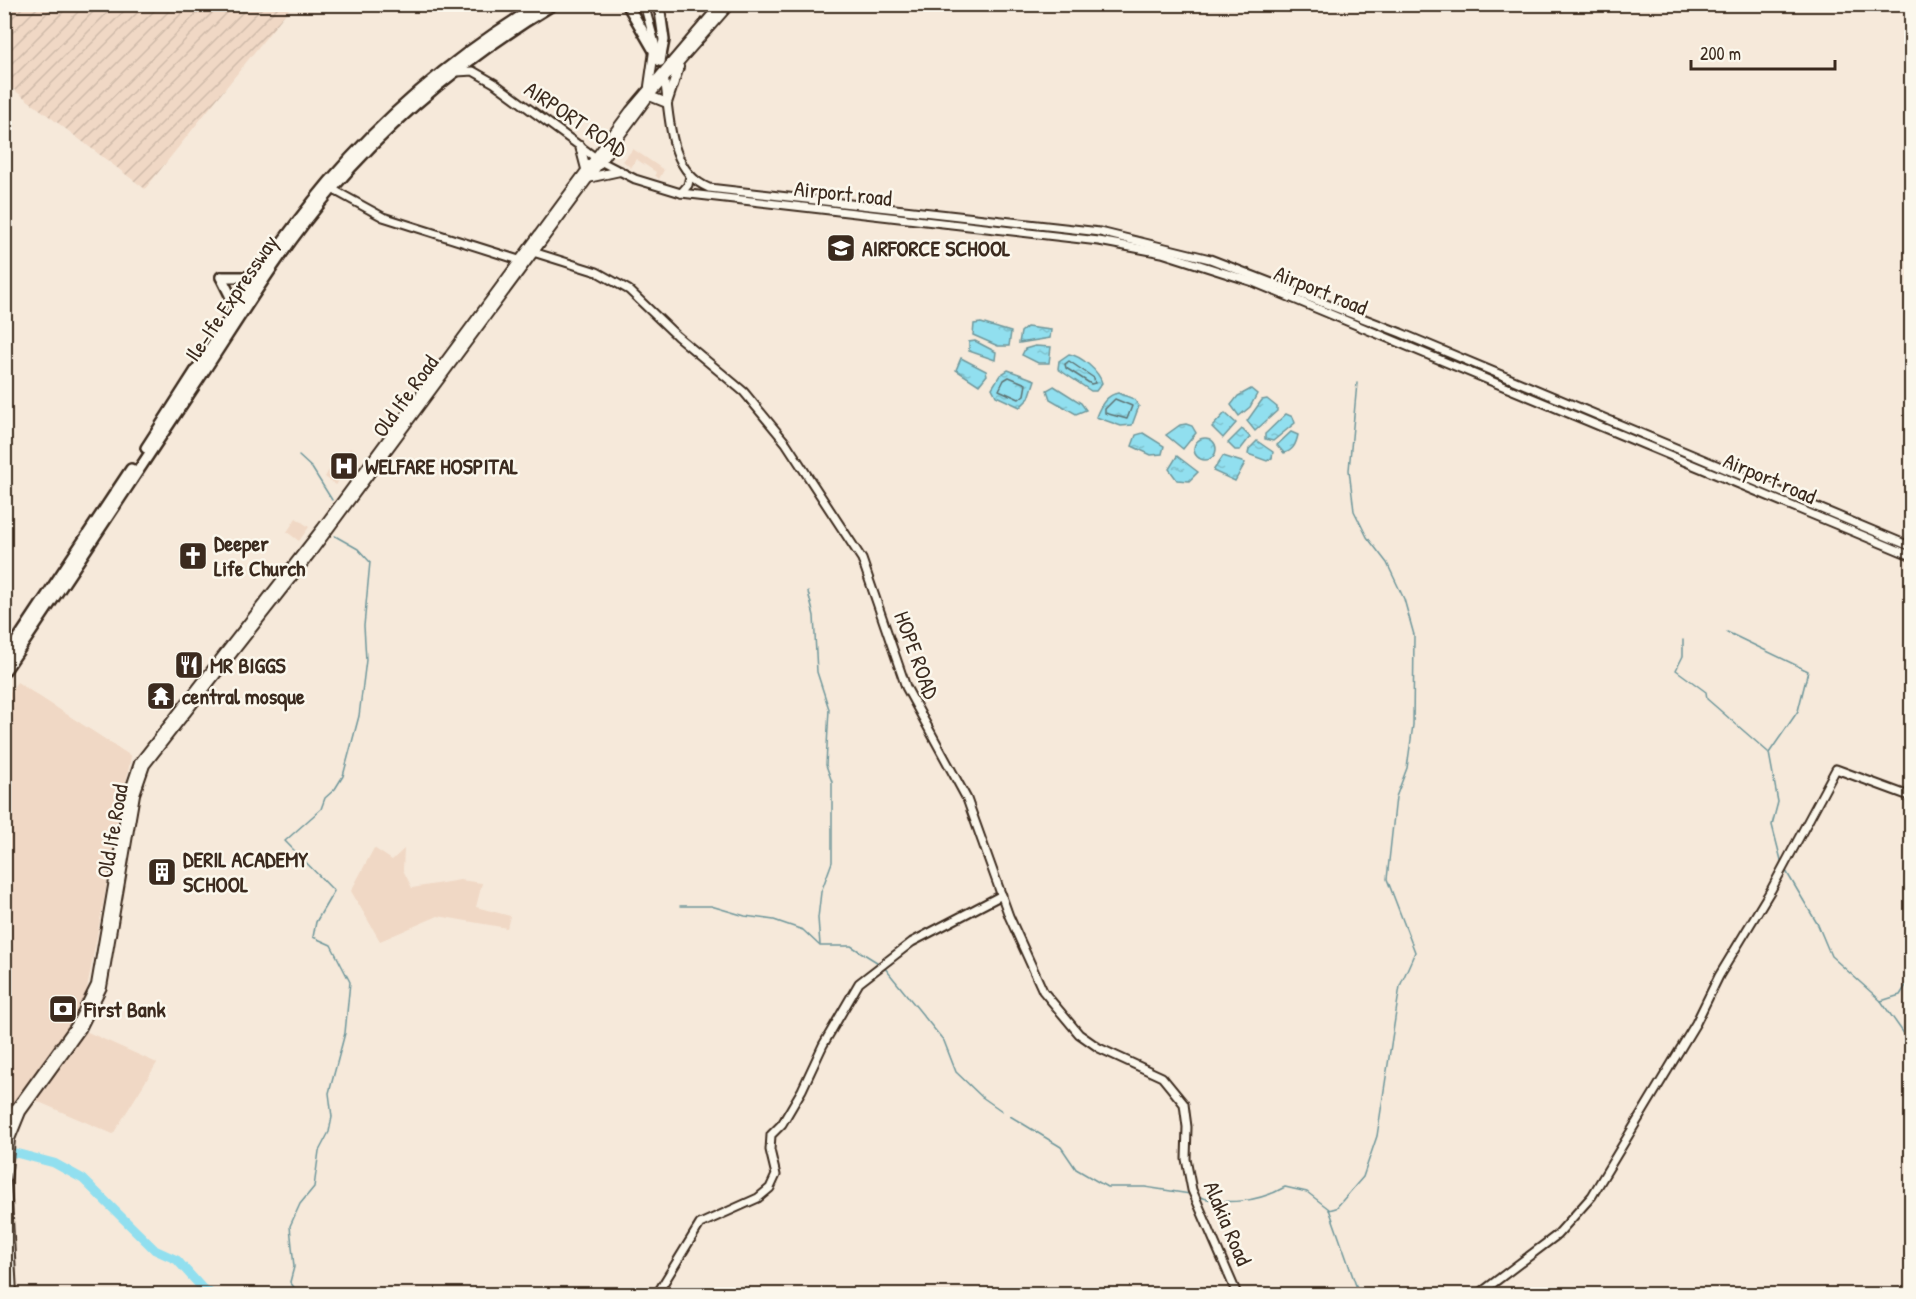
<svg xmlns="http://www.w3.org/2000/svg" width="1916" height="1299" font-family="'Patrick Hand',sans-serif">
	<defs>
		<pattern id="industrial-furrows" width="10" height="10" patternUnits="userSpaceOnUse" patternTransform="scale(1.5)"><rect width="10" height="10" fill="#f0d8c5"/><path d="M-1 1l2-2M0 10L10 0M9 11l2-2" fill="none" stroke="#cfbaa9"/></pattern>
		<pattern id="water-ripples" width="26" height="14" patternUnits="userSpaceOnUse" patternTransform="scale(1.5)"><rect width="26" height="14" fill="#91dfef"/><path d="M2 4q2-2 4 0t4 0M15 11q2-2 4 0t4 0" fill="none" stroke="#7ec0cc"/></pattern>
	</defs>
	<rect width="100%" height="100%" fill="#f6e9da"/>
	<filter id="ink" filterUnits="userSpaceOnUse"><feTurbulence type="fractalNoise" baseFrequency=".0167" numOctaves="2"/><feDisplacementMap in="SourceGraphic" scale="12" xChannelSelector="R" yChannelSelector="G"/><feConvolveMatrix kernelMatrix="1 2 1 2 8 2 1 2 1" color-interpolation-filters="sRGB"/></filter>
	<g filter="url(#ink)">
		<!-- built -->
		<g fill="#f0d8c5">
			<polygon points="633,149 664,170 659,179 655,175 656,172 636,159 631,168 623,161"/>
			<polygon points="350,448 357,453 336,485 325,477 329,470 336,470"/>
			<polygon points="296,518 309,527 299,541 287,532"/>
			<polygon points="17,682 131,756 84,1005 5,1127 4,701"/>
			<polygon points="374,848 392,860 404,849 403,870 412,888 460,880 482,883 476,907 510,916 507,928 438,916 380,941 351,891"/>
			<polygon points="83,1030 157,1063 113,1134 32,1099"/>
		</g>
		<!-- industrial -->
		<polygon fill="url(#industrial-furrows)" points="4,5 5,4 292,5 145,189 5,83"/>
		<!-- water -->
		<g fill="url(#water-ripples)" stroke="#6f979b" stroke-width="1.5">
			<polygon points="981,323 1011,332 1009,346 998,346 973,335 974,324"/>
			<polygon points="1027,327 1051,330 1050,338 1019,343 1021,332"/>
			<polygon points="975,341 996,352 995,360 969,351 969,342"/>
			<polygon points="1035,346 1051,347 1049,363 1038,363 1022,355 1025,349"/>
			<path d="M1069 354C1081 356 1099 371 1102 383L1096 391H1091L1058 369 1059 361Z"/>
			<polygon points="961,358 986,371 987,375 979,385 956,370"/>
			<polygon points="1008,370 1035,380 1029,398 1020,407 996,396 992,388 1000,375"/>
			<polygon points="1054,386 1081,403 1086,410 1076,414 1050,399 1047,390"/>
			<polygon points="1251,389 1257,394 1250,407 1239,416 1231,405 1238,396"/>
			<path d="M1118 393 1134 399 1139 406 1132 425 1121 426 1096 417C1100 406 1106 395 1118 393Z"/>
			<polygon points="1267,399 1277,407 1277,411 1255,431 1247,421 1262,400"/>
			<polygon points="1225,413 1236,423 1223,438 1212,427"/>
			<polygon points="1286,414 1293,417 1295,423 1273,441 1265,439 1265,434"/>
			<polygon points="1186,424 1192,426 1196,433 1183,449 1166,435 1180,425"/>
			<polygon points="1242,429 1250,437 1240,450 1235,450 1228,443"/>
			<path d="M1291 432 1298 435C1296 444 1293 451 1284 453L1277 445Z"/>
			<polygon points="1143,433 1164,446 1162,454 1151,455 1132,446 1136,435"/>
			<circle cx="1205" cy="449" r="11"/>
			<polygon points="1257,441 1273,452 1272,458 1267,461 1248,454 1249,449"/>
			<polygon points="1177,456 1198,472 1189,481 1177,480 1169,469"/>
			<polygon points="1223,456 1245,463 1235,481 1213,471"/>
		</g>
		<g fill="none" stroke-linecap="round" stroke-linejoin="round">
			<!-- shore -->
			<g stroke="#5d7272" stroke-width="1.5">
				<polygon points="1069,361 1094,378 1095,383 1091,384 1066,368 1065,364"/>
				<polygon points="1009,377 1026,384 1024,395 1019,399 999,390 1004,380"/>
				<polygon points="1115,399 1132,406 1127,419 1105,413 1105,409"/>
			</g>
			<!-- stream -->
			<g stroke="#6f979b" stroke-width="1.5">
				<polyline points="1912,286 1912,299"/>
				<polyline points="299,456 312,468 332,500"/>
				<polyline points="808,592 814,616 817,672 829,709 826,765 832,782 832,862 821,892 818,918 820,945"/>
				<polyline points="1727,632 1808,671 1798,711 1769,753 1778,802 1772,825 1782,864"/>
				<polyline points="1683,640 1683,656 1676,670 1706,692 1707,699 1768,752"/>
				<polyline points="1786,871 1818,925 1831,956 1881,1001"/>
				<polyline points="680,906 711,906 745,916 774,920 803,930 820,946 851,946 880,964"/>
				<polyline points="884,967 944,1041 956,1072 982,1097 1002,1111"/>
				<polyline points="1912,976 1900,995 1881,1001 1912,1045"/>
				<polyline points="1010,1116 1061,1147 1076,1169 1107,1187 1145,1187 1190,1194"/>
				<path d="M1197 1196C1225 1206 1259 1202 1285 1187L1307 1192 1329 1209 1359 1294"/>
				<polyline points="1329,1210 1336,1208 1363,1177 1377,1136 1400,986 1415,952 1387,879 1396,797 1407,768 1413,725 1414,635 1404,599 1387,563 1367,537 1354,511 1349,470 1357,383"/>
				<polyline points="299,1294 290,1282 294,1267 290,1226 300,1204 314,1187 319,1151 329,1132 332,1117 329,1093 345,1033 350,982 331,945 313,937 316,922 334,891 285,841 321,809 325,798 335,789 343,776 359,716 366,660 364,626 370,562 358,549 335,536"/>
			</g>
			<!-- river -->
			<polyline stroke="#91dfef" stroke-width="9" points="4,1150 54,1163 83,1179 155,1250 177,1260 203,1289 212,1294"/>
			<!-- secondary casing -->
			<g stroke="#3b2a1e" stroke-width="11">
				<g id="secondary">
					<polyline points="644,4 657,51"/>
					<polyline points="457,72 473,71 494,83 600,161 635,179 681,193 1099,241 1162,253 1253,282 1912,556"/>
					<path d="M664 76C670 114 667 171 709 188L1100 232 1210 259 1401 333 1912 547"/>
					<polyline points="332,189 383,217 519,260"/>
					<polyline points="681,193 688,185 690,176"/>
					<polyline points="533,252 597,272 629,290 677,336 744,392 786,443 862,559 906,687 967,799 1009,916 1043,991 1079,1034 1099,1048 1162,1077 1184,1104 1187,1127 1186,1159 1192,1190 1237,1294"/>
					<polyline points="657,1294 700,1224 758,1198 770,1188 776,1175 770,1150 771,1135 782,1124 802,1090 823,1045 859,983 912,942 1002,895"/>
					<polyline points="1479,1294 1557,1235 1592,1196 1696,1023 1719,976 1771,890 1836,769 1912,797"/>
				</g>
			</g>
			<!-- primary casing -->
			<g stroke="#3b2a1e" stroke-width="12">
				<g id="primary">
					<polyline points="649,86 654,51"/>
					<polyline points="647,95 667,103 679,67"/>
					<polyline points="580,146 586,169"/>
					<polyline points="588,178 620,171"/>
					<polyline points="4,1136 16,1108 76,1025 96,985 129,793 139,763 322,528 630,111 721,4"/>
					<polyline points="4,1247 6,1294"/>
					<polyline points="12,1294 6,1181 10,1139 21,1112 81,1029 102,987 135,794 145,765 311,553 649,96 730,4"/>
				</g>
			</g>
			<!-- highway casing -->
			<g stroke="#3b2a1e" stroke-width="14">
				<g id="highway">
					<polyline points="627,4 660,61"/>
					<polyline points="659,4 664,40 660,61"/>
					<polyline points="221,277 249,277 263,272"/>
					<polyline points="221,277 230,295 234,314"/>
					<path d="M146 448C204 359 260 264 329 182 389 112 461 51 541 4"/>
					<polyline points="4,660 131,469"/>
					<path d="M4 672C69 577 131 481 195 385 239 319 280 249 332 189 395 115 471 54 554 4"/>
				</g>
			</g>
			<!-- secondary -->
			<use href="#secondary" stroke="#fbf7ec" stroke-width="7"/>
			<!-- primary -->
			<use href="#primary" stroke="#fbf7ec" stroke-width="8"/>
			<!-- highway -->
			<use href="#highway" stroke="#fbf7ec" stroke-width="9"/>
		</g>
	</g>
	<!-- icons -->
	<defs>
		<g id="school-square" transform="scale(1.5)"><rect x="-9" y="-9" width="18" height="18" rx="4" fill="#3b2a1e" stroke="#fbf7ec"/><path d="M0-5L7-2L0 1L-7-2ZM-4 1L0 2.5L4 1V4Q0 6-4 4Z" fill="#fff"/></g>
		<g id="hospital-square" transform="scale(1.5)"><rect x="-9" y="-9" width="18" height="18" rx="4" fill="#3b2a1e" stroke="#fbf7ec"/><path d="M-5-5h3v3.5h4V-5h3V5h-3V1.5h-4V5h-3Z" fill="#fff"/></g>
		<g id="church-square" transform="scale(1.5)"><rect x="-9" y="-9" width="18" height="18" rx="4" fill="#3b2a1e" stroke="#fbf7ec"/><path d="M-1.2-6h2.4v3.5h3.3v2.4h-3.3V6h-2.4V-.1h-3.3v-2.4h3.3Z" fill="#fff"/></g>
		<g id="restaurant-square" transform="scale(1.5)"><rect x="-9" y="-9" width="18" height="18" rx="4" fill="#3b2a1e" stroke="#fbf7ec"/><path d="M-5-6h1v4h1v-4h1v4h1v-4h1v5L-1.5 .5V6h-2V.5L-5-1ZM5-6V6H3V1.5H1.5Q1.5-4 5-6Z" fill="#fff"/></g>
		<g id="temple-square" transform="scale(1.5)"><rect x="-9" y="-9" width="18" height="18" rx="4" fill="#3b2a1e" stroke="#fbf7ec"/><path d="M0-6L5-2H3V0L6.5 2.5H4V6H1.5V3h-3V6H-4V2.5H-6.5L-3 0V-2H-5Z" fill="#fff"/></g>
		<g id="building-square" transform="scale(1.5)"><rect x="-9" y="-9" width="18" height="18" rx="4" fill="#3b2a1e" stroke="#fbf7ec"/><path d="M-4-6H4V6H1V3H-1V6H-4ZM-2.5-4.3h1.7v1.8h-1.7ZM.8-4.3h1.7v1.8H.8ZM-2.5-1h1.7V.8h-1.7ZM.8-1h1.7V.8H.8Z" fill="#fff"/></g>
		<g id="bank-square" transform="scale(1.5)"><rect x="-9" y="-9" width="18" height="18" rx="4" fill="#3b2a1e" stroke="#fbf7ec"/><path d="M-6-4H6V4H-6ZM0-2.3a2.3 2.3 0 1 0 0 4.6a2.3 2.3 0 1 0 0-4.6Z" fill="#fff"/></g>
	</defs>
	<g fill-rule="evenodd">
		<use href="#school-square" x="841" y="248"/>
		<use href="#hospital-square" x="344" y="466"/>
		<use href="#church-square" x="193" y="556"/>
		<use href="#restaurant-square" x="189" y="665"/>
		<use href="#temple-square" x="161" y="696"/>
		<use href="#building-square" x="162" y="872"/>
		<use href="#bank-square" x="63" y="1009"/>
	</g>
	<g text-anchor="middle" stroke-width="5" stroke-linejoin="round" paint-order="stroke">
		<!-- street labels -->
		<g font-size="22" fill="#3b2a1e" stroke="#fbf7ec">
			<text transform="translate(576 119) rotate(34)" y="8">AIRPORT ROAD</text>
			<text transform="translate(843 193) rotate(6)" y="8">Airport road</text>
			<text transform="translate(1321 290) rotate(22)" y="8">Airport road</text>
			<text transform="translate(231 298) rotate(-56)" y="8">Ile-Ife Expressway</text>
			<text transform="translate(405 396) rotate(-54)" y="8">Old Ife Road</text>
			<text transform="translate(1770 478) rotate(23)" y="8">Airport road</text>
			<text transform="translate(917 655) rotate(70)" y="8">HOPE ROAD</text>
			<text transform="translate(112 831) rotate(-80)" y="8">Old Ife Road</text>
			<text transform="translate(1228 1223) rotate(67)" y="8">Alakia Road</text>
		</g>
		<!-- poi labels -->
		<g font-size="22" font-weight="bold" fill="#3b2a1e" stroke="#fbf7ec" text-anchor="start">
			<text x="862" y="256">AIRFORCE SCHOOL</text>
			<text x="365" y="474">WELFARE HOSPITAL</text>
			<text x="214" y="551">Deeper<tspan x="214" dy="25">Life Church</tspan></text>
			<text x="210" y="673">MR BIGGS</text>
			<text x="182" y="704">central mosque</text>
			<text x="183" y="867">DERIL ACADEMY<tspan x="183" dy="25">SCHOOL</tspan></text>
			<text x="84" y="1017">First Bank</text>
		</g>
	</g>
	<!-- margin -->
	<rect width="1916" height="1299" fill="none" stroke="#fbf7ec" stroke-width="24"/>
	<rect x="12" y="12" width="1892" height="1275" fill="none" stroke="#3b2a1e" stroke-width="2" filter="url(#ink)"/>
	<!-- scale -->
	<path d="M1691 60v9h144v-9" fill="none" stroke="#3b2a1e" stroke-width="3"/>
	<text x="1700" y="60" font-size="18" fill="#3b2a1e" stroke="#fbf7ec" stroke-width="4.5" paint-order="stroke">200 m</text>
</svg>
